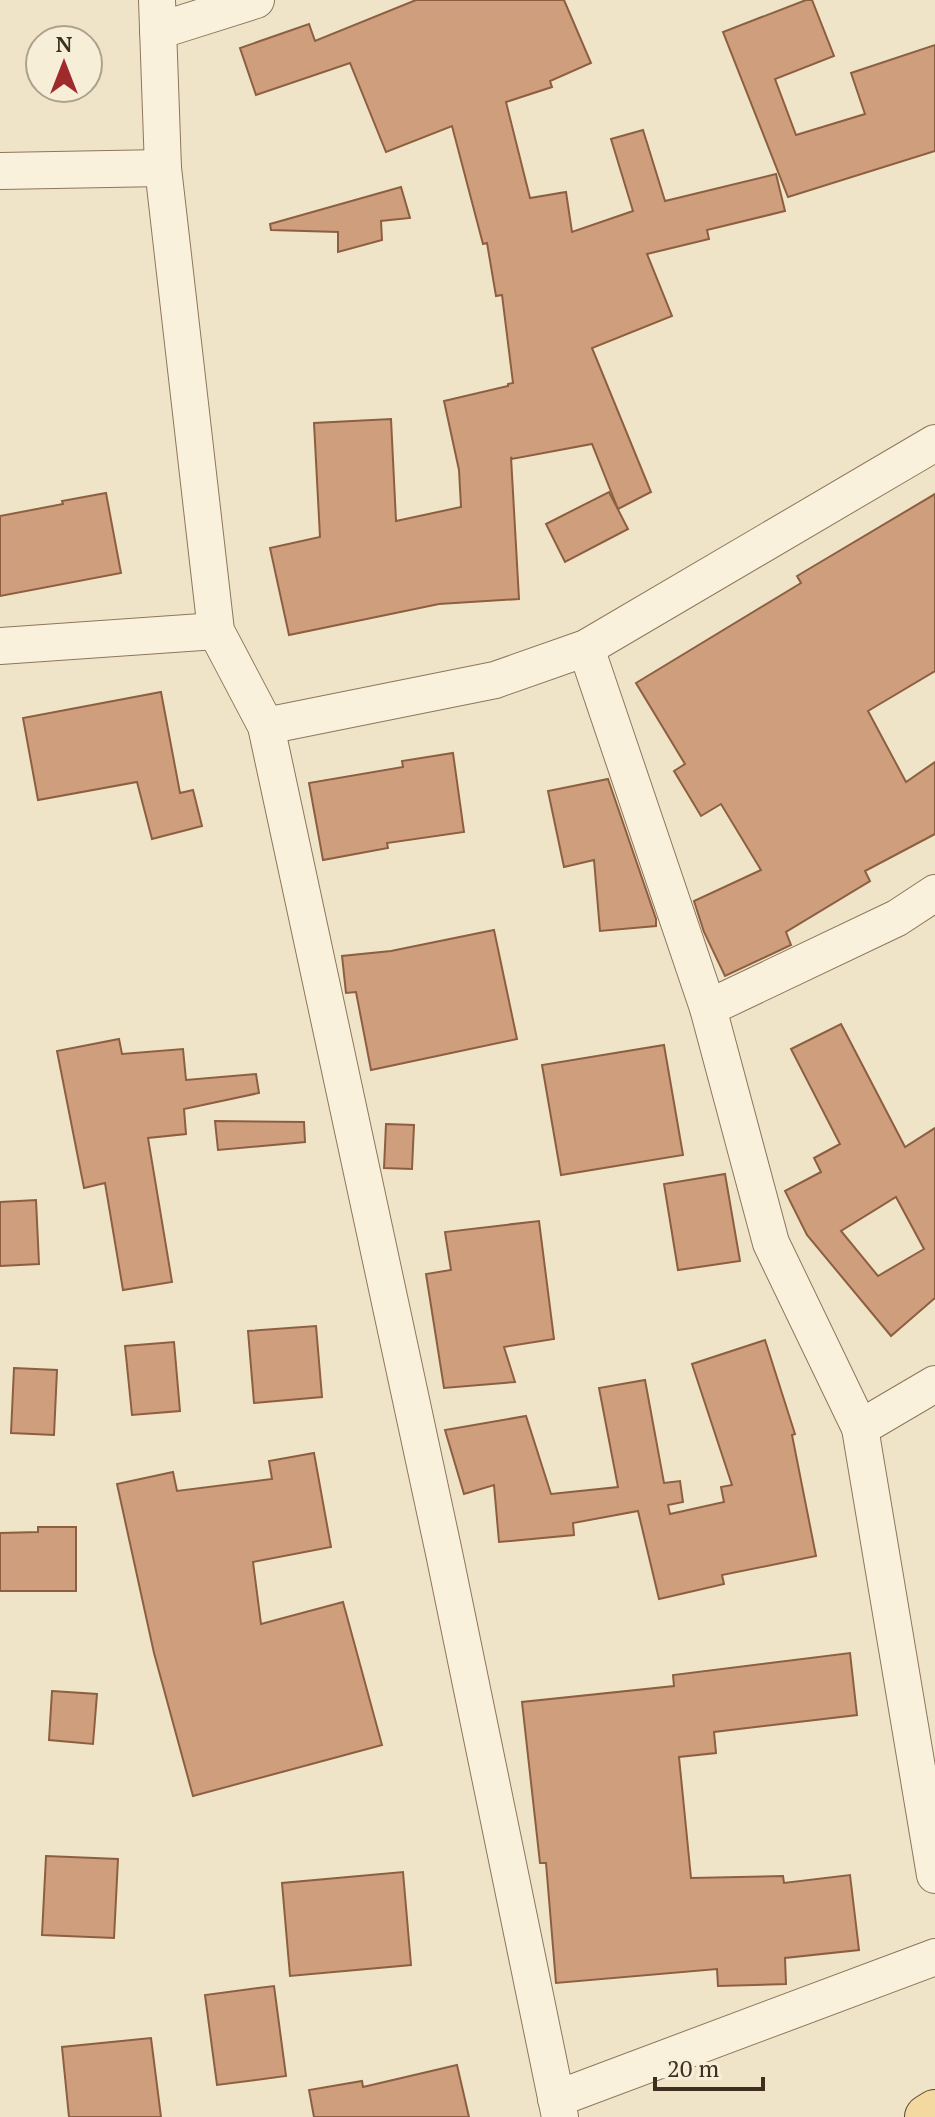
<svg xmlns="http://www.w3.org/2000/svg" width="935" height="2117" font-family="'PT Serif',serif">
	<rect width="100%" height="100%" fill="#f0e4c8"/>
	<!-- building -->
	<g fill="#cf9f7d" stroke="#8d5f41" stroke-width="2" fill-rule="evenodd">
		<polygon points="416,0 564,0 591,63 550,81 552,87 506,102 530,198 566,192 572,232 633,211 611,139 643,130 665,201 776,174 785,211 707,230 709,239 647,254 672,316 592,348 651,492 618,509 592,444 512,459 511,457 519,599 439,604 289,635 270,548 320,537 314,423 391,419 396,521 461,507 459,470 444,401 508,386 508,384 513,383 502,295 496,296 487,243 483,244 452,126 386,152 350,63 256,95 240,48 309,24 315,41"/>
		<polygon points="806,0 812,0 834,56 775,79 796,135 865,114 851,73 935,45 935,151 788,197 723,32"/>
		<polygon points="401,187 410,218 381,221 382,240 338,252 338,232 271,230 270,224"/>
		<polygon points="609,492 628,529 565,562 546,524"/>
		<polygon points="106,493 121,573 0,596 0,516 63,504 62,501"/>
		<polygon points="935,494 935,671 868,711 906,782 935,762 935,834 865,871 870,881 786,932 791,945 725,976 704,932 694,901 761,870 721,804 701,816 674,771 685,764 636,683 801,583 797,576"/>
		<polygon points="161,692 180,793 193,790 202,826 152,839 137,782 38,800 23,718"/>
		<polygon points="453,753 464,832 387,843 388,848 323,860 309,783 403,767 402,761"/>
		<polygon points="608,779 656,919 656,926 600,931 594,860 564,867 548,791"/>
		<polygon points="494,930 517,1039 371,1070 356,992 346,993 342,956 391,951"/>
		<path d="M841 1024 905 1147 935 1128V1298L891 1336 807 1235 785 1191 821 1172 814 1158 840 1144 791 1049ZM896 1197 924 1249 878 1276 841 1231Z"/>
		<polygon points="119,1039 122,1054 183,1049 186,1080 256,1074 259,1093 184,1109 186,1134 148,1138 172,1282 123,1290 105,1183 84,1188 57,1051"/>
		<polygon points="664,1045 683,1155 561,1175 542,1065"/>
		<polygon points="215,1121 304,1122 305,1142 218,1150"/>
		<polygon points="386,1124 414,1125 412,1169 384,1168"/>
		<polygon points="725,1174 740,1261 678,1270 664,1184"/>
		<polygon points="36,1200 39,1264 0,1266 0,1202"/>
		<polygon points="539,1221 554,1339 504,1347 515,1382 444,1388 426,1274 451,1270 445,1232"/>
		<polygon points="316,1326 322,1397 254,1403 248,1331"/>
		<polygon points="765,1340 795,1434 792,1435 816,1556 722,1575 724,1584 659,1599 638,1511 573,1523 574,1535 499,1542 494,1485 464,1494 445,1430 526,1416 551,1494 618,1487 599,1388 645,1380 664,1483 680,1481 683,1502 668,1505 670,1514 724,1502 721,1487 732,1485 692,1364"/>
		<polygon points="174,1342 180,1411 132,1415 125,1346"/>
		<polygon points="14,1368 57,1370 54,1435 11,1433"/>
		<polygon points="314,1453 331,1547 253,1562 261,1624 343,1602 382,1745 193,1796 154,1653 117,1484 173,1472 177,1491 272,1479 269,1461"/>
		<polygon points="38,1527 76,1527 76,1591 0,1591 0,1533 38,1532"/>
		<polygon points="850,1653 857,1715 714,1732 716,1753 679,1757 691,1878 783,1876 784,1883 850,1875 859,1950 785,1958 786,1984 718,1986 717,1969 556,1983 546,1863 540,1863 522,1702 674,1686 673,1675"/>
		<polygon points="52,1691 97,1694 93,1744 49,1740"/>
		<polygon points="46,1856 118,1859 114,1938 42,1935"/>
		<polygon points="403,1872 411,1965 290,1976 282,1883"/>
		<polygon points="274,1986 286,2076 217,2085 205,1995"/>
		<polygon points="151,2038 161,2117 69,2117 62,2047"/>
		<polygon points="457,2065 469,2117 314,2117 309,2090 362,2081 363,2087"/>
	</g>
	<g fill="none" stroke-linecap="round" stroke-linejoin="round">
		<!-- minor casing -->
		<g stroke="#8d765c" stroke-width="38">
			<g id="minor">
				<polyline points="157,0 163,168 216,631 266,726 444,1553 560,2117"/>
				<polyline points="158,31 256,0"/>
				<polyline points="0,171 163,168"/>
				<polyline points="0,646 216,631"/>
				<polyline points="586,648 708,1008 771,1243 860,1428 935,1875"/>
				<polyline points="266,726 495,680 586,648 935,443"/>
				<polyline points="708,1008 897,918 935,893"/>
				<polyline points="860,1428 935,1384"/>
				<polyline points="556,2099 935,1957"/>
			</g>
		</g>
		<!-- major casing -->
		<g stroke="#5b4430" stroke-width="46">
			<polyline id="major" points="927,2117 935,2112"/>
		</g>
		<!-- minor -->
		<use href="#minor" stroke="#faf1dc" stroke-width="36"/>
		<!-- major -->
		<use href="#major" stroke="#f3d9a0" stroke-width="44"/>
	</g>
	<!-- north arrow -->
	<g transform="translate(64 64)"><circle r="38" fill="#f7eed8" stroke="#ada18e" stroke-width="2"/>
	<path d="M0-6L14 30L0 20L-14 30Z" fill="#9e2a2b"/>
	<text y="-12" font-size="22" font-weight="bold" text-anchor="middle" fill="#3d2e20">N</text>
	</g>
	<!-- scale -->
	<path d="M655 2077v12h108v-12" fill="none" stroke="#3d2e20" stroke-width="4"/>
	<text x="667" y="2077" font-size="24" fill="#3d2e20" stroke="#f7eed8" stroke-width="6" paint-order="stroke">20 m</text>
</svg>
